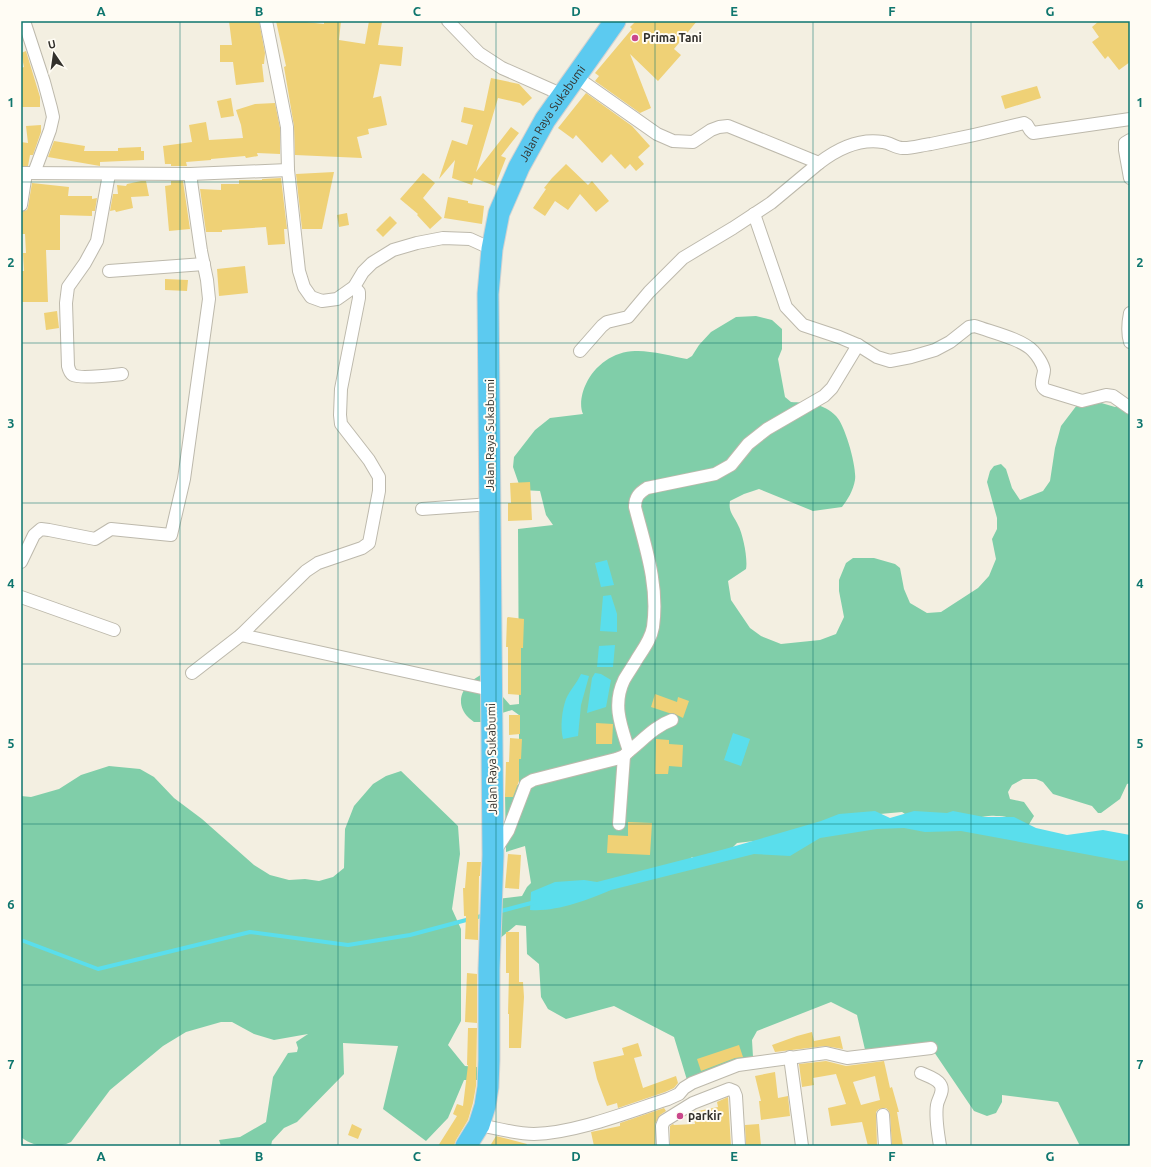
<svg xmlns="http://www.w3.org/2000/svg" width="1151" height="1167" font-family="Ubuntu,sans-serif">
	<rect width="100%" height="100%" fill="#f3efe1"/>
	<!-- green -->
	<g fill="#80cea9">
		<path d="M756 316 772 320 782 329V349L778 359 785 397 791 402C807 403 824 403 836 416 845 425 857 467 855 480 853 491 848 499 842 507L813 511 759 489 744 494 730 501C728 512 734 516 738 525 743 534 748 559 746 569L728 581 731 600 750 628 761 636 781 644 820 640 836 634 844 617 839 591V580L846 563 853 558H874L895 564 900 568 904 589 910 603 927 613 941 612 978 588 989 576 996 559 992 539 997 529V518L987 482 990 471 994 466 1001 464 1006 469 1012 488 1020 500 1043 491 1050 481 1055 448 1061 426 1077 405 1088 399 1115 407 1130 401V783L1127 784 1120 799 1101 813H1098L1092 806 1053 794 1043 782 1036 779H1023L1012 785 1008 792 1010 799 1024 802 1034 816 1028 826C1021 827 1015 821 1008 818 1005 816 1000 816 996 816 977 814 968 827 950 814L939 816 930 813 908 816 902 812 880 814H852L843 820 838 817 826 823 810 826 793 833 763 840 737 843 727 853 699 861 692 857 690 859 698 867 754 853 789 855 820 837 877 828 904 827 925 831 961 829 1078 852 1122 860 1130 859V1146H1080L1058 1102 1002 1095V1102L996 1113 987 1116 974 1111 930 1046 866 1054 857 1015 831 1002 757 1031 752 1040 753 1057 746 1063V1067L704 1077 687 1080 674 1037 614 1006 566 1019 548 1009 541 997 539 964 527 954 526 926 516 925 498 940 487 942 483 928 487 906 491 901 497 899 522 896 527 887 531 883 525 846 506 852 505 794 519 784V715L512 710 502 713V725L499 728 489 722H474C470 719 465 715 463 710 455 693 472 677 488 672L496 680 503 697 510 705 519 704 518 529 553 525 546 515 540 491 521 490 513 467 514 457 535 430 550 418 583 414C579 405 582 392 586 384 594 366 614 351 635 351 649 350 672 356 687 359L692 356 699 345 711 332 736 317Z"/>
		<path d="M109 766 140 769 154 777 174 798 202 819 254 865 270 875 289 880 305 879 319 881 333 877 344 868 345 829 354 806 373 784 386 776 401 771 458 826 460 854 452 909 461 929V1021L448 1045 465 1066 477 1067V1080H464L448 1118 426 1141 383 1109 398 1046 343 1043 344 1074 297 1122 284 1128 272 1141 271 1146H221L219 1140 240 1137 266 1122 273 1077 288 1053 297 1052 298 1048 296 1042 308 1034 274 1040 254 1034 232 1022H221L186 1032 163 1046 110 1090 71 1142C56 1149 34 1148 21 1137V796L31 797 59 789 81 775Z"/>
	</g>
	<!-- water -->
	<g fill="#5adeec">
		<polygon points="607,560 614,585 601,587 595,563"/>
		<polygon points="611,595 617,614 617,632 600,631 603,596"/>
		<polygon points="615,645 613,667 597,667 599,646"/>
		<polygon points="595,673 601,674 611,680 606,707 587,713 592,678"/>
		<path d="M581 674 589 676 581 705 578 736 563 739C560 727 562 710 566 699 570 690 577 683 581 674Z"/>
		<polygon points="733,733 750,739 741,766 724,760"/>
		<path d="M875 811 890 818 914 811 947 813 953 811 984 817H1014L1036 828 1067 835 1103 830 1130 835V860L1122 861 961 831 925 832 904 828 877 829 820 838 790 856 754 854 611 890C588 900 556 912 530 910L531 892 555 882 584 880 597 882 725 849 821 821 839 814Z"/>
	</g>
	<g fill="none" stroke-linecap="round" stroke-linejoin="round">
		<!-- stream -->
		<g stroke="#5adeec" stroke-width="4">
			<polyline points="497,912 535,902"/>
			<polyline points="21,940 98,969 250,932 348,945 410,935 485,915"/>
		</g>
	</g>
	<!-- building -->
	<g fill="#efd176" fill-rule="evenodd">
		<polygon points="229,21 259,21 265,53 264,64 262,64 264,82 236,85 233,62 220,62 220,45 232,45"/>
		<polygon points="276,21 297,21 324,24 324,21 341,21 339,40 365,44 369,21 382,22 378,45 403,47 401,66 380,64 373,98 381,96 387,125 368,129 369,134 357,137 362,158 295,155 294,126 284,67 286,66"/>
		<polygon points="636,21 697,21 674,49 681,55 658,81 630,54 651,108 640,113 595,81 599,76 595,73 632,29 630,27"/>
		<polygon points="1099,21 1130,21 1130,62 1119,70 1108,56 1105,59 1092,42 1099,37 1092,27"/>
		<polygon points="26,51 40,97 40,107 21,107 21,68 24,67 21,53"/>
		<polygon points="491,78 519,84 532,98 523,106 520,103 498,98 476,172 511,127 519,133 501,156 506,158 495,186 474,178 472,185 452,178 455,160 439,179 452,140 467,145 473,125 461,122 464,107 484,111"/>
		<polygon points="1037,86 1041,98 1005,109 1001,96"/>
		<polygon points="586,93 632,126 650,146 638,157 644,164 636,171 630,164 625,169 611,154 602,163 576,135 573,139 558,128"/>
		<polygon points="231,98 234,116 221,118 217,101"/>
		<polygon points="275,103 280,128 280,154 257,153 258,156 246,158 245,156 211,159 211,160 186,162 187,166 171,166 171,164 165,164 163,146 192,142 189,125 206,122 209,140 243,138 241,125 236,110 255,104"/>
		<polygon points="41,125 41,132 33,155 30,155 28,166 21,166 21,142 28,143 26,126"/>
		<polygon points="54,141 85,146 84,151 118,151 118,148 141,147 141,151 144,151 144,160 100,162 100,166 48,157"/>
		<polygon points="566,164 588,185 592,181 609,201 596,212 580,194 568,210 555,201 545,216 533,208 546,189 544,188 552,178"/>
		<polygon points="334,172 322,229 302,229 296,174"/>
		<polygon points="423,173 435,183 423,198 442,218 430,229 417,215 418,214 400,199"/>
		<polygon points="281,178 287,229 284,229 285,244 268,245 266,227 222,230 222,232 206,232 200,189 221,190 221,184 239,184 239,180 262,180 262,179"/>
		<polygon points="141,181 146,181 149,196 131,197 133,208 116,212 115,210 110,211 113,194 118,194 117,185 126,186 127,184"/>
		<polygon points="171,181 183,181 190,229 169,231 165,186 171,185"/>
		<polygon points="32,183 69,187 68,196 92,196 92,199 97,198 95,211 92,211 92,216 60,215 60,250 46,250 48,302 21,302 21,271 24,271 23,253 26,253 25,234 21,234 21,212 27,210 28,207"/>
		<polygon points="448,197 468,201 468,203 484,206 482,224 444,218"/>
		<polygon points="347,213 349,225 339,227 337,215"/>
		<polygon points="390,216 397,223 383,237 376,230"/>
		<polygon points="245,266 248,293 219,296 217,269"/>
		<polygon points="165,279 188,280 187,291 165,290"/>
		<polygon points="57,311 59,328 46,330 44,313"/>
		<polygon points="530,482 532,520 508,521 508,503 511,503 510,483"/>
		<polygon points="508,617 524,619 523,648 521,648 521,695 508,694 508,647 506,647 507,618"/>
		<polygon points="655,694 677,702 678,697 689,701 683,718 673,713 669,713 651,707"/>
		<polygon points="509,715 520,715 520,734 509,735"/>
		<polygon points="596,723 613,724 612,744 596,744"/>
		<polygon points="510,738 522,739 521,759 519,759 519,781 513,797 505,797 506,762 509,762"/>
		<polygon points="656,739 669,740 669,744 683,745 682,767 669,766 668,774 655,774"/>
		<polygon points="628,822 652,823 650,855 607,853 608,835 628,836"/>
		<polygon points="508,854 521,855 519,889 505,888"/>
		<polygon points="467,862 481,862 480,876 479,876 478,940 465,939 466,916 464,916 463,888 465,888"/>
		<polygon points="506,932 519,932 519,982 523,982 524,997 521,1048 509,1048 509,1014 508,1014 509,973 506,973"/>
		<polygon points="467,973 477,974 477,1023 465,1022"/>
		<polygon points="468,1028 477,1028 476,1086 473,1103 468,1120 456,1140 454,1146 438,1146 457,1116 453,1114 457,1104 463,1106 468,1065 467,1065"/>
		<polygon points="812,1032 814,1041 840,1036 843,1049 825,1046 775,1052 772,1045 797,1036"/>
		<polygon points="638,1043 642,1056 634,1058 643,1088 676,1076 678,1083 674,1088 665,1092 618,1108 617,1103 607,1106 597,1079 593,1062 624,1055 622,1048"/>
		<polygon points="739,1045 743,1057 735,1058 701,1071 697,1059"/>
		<path d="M826 1061 846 1066 884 1061 890 1088 892 1087 899 1112H897L903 1146H892L890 1115 889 1111 886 1108 879 1109 876 1112 877 1146H868L862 1122 831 1126 828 1108 846 1104 836 1074 813 1078 814 1085 802 1087 799 1064ZM875 1076 880 1100 861 1105 853 1082Z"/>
		<polygon points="775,1072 778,1098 788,1096 790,1116 761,1120 759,1101 761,1101 755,1076"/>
		<polygon points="728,1097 731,1146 670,1146 670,1126 673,1124 674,1125 695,1124 693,1112 718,1107 717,1102"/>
		<polygon points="664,1108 666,1111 660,1115 655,1124 655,1146 594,1146 591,1132 620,1126 620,1123"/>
		<polygon points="352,1124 362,1129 358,1139 348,1135"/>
		<polygon points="759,1124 761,1146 746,1146 745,1125"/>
		<polygon points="496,1136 527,1144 526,1146 490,1146"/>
	</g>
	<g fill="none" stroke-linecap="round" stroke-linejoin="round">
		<!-- minor casing -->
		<g stroke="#bdb9ac" stroke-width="14">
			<g id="minor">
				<polyline points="24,21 44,82 51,108 53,117 50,130 34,173"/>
				<polyline points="266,21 287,127 288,170 299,271 304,287 311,297 322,301 337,299 354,287 363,272 372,263 393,250 417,243 443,238 470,239 492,249"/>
				<polyline points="448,21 479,53 502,68 563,95"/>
				<path d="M576 77 657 134 673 141 693 142 711 130 719 127 728 126 819 163C837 149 859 138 883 142 891 143 897 149 904 148 913 148 922 145 931 144 962 138 993 131 1024 123L1027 125 1030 130 1033 133 1130 119"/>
				<polyline points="1130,140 1125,143 1125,150 1130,178"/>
				<polyline points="21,173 190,174 288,170"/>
				<path d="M109 174 97 241 85 263 68 287 66 303 68 366C69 370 70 373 73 375 80 379 113 375 122 374"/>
				<polyline points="21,205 26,173"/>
				<path d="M754 214 786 307 803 325 839 337 858 345 877 357 890 361 911 357 935 350 950 342 969 327 975 326C991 332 1022 339 1033 351 1037 355 1043 364 1044 370 1044 377 1038 385 1046 390L1082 401 1106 395 1113 396 1130 408"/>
				<polyline points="109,271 204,264"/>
				<path d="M1130 313C1128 323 1127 332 1130 342"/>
				<polyline points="580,351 602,326 607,322 628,317 649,292 683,258 733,228 771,203 819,163"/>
				<polyline points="422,509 491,504"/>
				<polyline points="21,562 34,535 41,529 49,530 95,539 111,529 171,535 184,479 209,299 207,280 201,251 190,174"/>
				<polyline points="21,597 114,630"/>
				<polyline points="241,635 491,690"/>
				<polyline points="192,673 241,635 306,571 318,563 362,548 369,543 379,491 379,477 369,460 341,424 340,415 341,389 359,298 359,292 354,287"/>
				<path d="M629 751C643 740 655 726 672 720"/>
				<polyline points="619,824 624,756"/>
				<path d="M495 851 508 831 526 784 533 780 616 759 624 756 629 751C621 726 612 705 624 680 628 673 633 666 637 659 644 648 651 639 653 627 659 585 645 546 635 507 635 497 639 493 647 488L715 474 731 465 748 444 767 429 824 396 832 388 858 345"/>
				<polyline points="790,1057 802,1146"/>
				<path d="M921 1073C927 1076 936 1078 940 1084 945 1091 938 1098 937 1105 935 1118 938 1133 940 1146"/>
				<polyline points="883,1115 885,1146"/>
				<path d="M479 1125C496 1128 516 1134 534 1134 575 1133 628 1112 668 1099L679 1094 684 1088 692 1083 738 1065 826 1053 847 1058 931 1048"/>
				<polyline points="663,1146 662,1126 664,1121 693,1103 729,1089 734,1091 736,1096 739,1146"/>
			</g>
		</g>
		<!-- trunk casing -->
		<g stroke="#d2d2d1" stroke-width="23">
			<g id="trunk">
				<path id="s1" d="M466 1146 479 1125 485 1106 488 1087 489 1060V969L493 855 488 294 492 249 499 213 519 167 545 120 615 21"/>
			</g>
		</g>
		<!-- minor -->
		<use href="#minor" stroke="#fff" stroke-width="12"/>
		<!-- trunk -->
		<use href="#trunk" stroke="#5ccaf0" stroke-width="21"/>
	</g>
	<!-- grid -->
	<path fill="none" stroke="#0f766e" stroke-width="1" stroke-opacity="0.55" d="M180 21V1146M338 21V1146M496 21V1146M655 21V1146M813 21V1146M971 21V1146M21 182H1130M21 343H1130M21 503H1130M21 664H1130M21 824H1130M21 985H1130"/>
	<!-- markers -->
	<g fill="#ca478c" stroke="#fffcf4" stroke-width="1.5">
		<circle cx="635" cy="38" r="4"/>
		<circle cx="680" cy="1116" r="4"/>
	</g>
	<g text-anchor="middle" stroke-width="4" stroke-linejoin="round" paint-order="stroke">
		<!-- poi labels -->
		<g font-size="12" font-weight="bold" fill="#33312c" stroke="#fffcf4" text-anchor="start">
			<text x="643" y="42">Prima Tani</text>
			<text x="688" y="1120">parkir</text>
		</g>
		<!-- street labels -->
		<g font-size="12" fill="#33312c" stroke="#fffcf4">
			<text dy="4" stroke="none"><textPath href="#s1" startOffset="1052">Jalan Raya Sukabumi</textPath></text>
			<text transform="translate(490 435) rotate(-90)" y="4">Jalan Raya Sukabumi</text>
			<text transform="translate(492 759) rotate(-91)" y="4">Jalan Raya Sukabumi</text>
		</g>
	</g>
	<!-- border -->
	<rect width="1151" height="1167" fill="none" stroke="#fffcf4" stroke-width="44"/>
	<!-- north arrow -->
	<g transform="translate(54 54) rotate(347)" stroke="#fffcf4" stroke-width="3" paint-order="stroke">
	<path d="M0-3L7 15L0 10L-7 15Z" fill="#33312c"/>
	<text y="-6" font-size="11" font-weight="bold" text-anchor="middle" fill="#33312c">U</text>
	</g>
	<rect x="22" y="22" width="1107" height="1123" fill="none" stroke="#0f766e" stroke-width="1.5"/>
	<g font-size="13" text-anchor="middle" font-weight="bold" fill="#0f766e">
		<text x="101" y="16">A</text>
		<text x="259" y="16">B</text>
		<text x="417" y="16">C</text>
		<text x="576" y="16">D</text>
		<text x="734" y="16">E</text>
		<text x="892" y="16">F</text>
		<text x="1050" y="16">G</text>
		<text x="11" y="107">1</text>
		<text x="1140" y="107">1</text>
		<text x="11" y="267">2</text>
		<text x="1140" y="267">2</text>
		<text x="11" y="428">3</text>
		<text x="1140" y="428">3</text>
		<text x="11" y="588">4</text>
		<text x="1140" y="588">4</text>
		<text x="11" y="748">5</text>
		<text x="1140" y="748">5</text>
		<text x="11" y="909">6</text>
		<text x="1140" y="909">6</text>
		<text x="11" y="1069">7</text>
		<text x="1140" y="1069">7</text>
		<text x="101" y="1161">A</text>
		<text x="259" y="1161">B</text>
		<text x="417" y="1161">C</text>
		<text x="576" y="1161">D</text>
		<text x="734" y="1161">E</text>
		<text x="892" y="1161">F</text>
		<text x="1050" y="1161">G</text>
	</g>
</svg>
